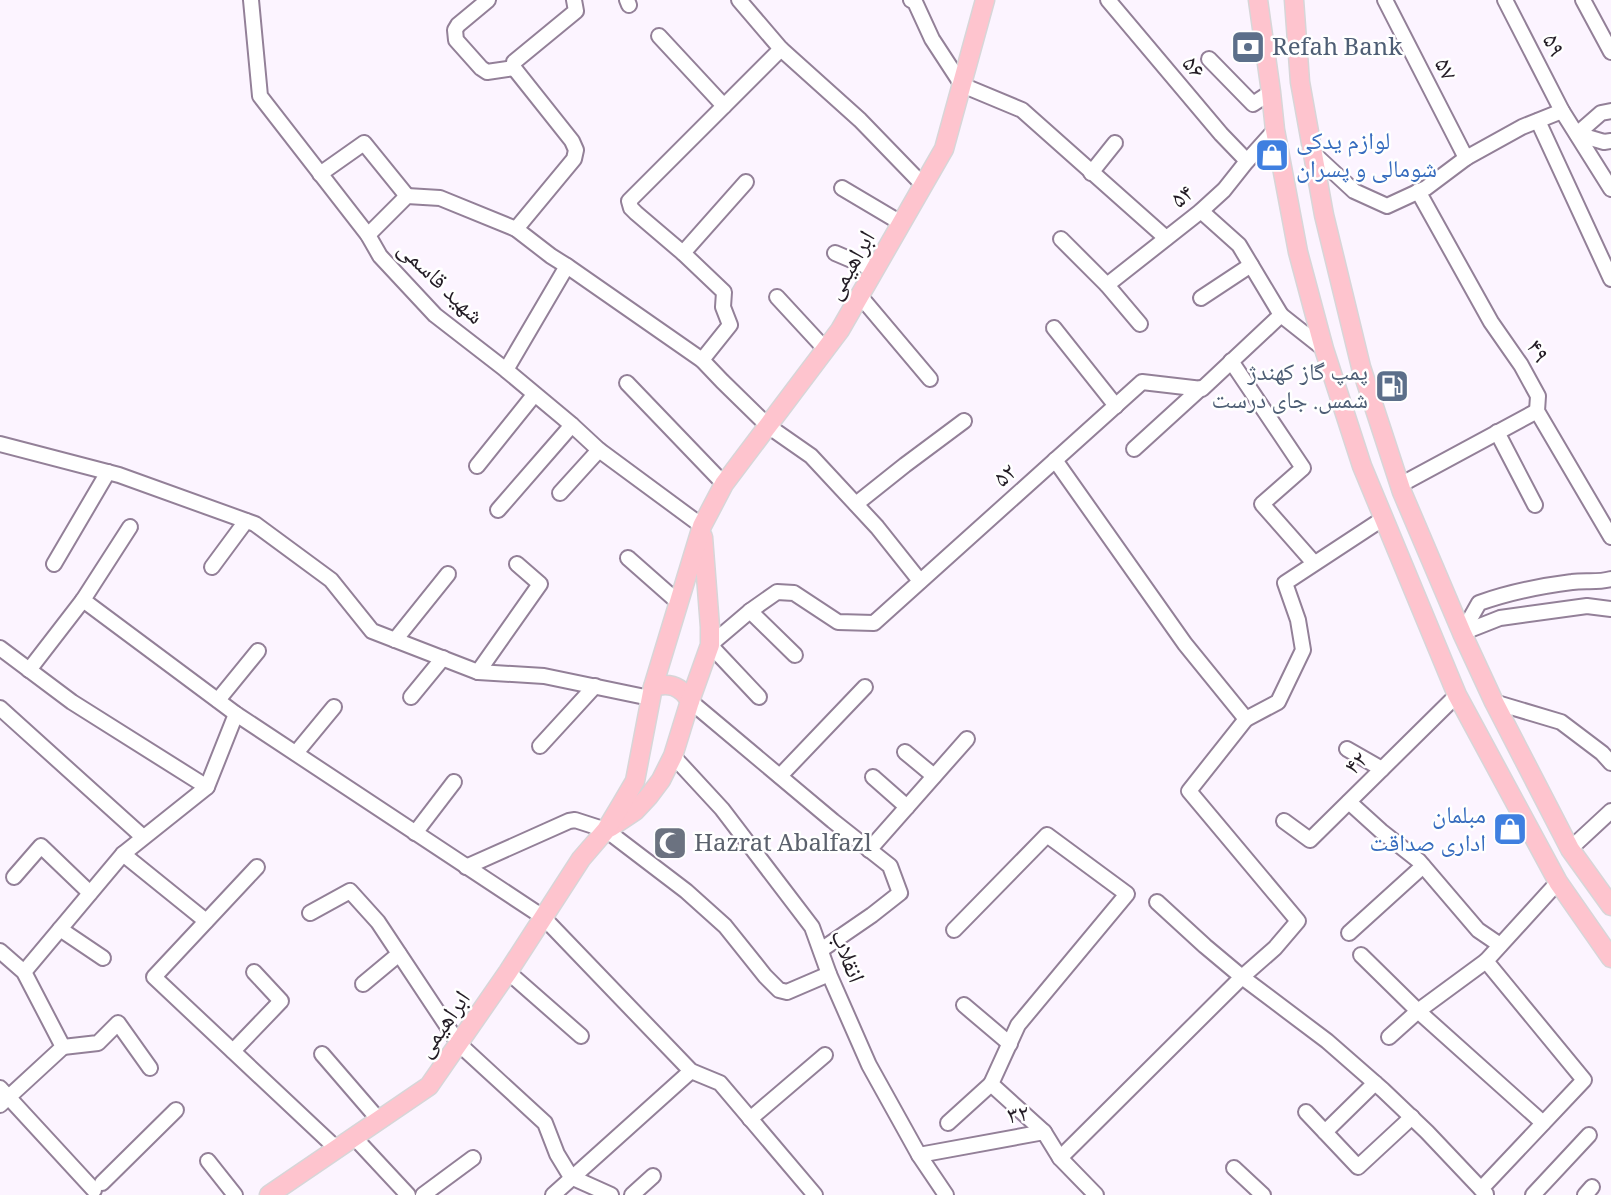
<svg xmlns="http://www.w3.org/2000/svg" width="1611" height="1195" font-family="Georgia,'Noto Naskh Arabic',serif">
	<rect width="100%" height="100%" fill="#fcf4ff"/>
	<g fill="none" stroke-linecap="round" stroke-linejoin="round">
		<!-- minor casing -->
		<g stroke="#938098" stroke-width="18">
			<g id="minor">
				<polyline points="251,0 260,96 368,235 380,256 435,315 506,370 572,425 599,450 702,526"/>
				<polyline points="488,0 458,25 455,30 456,40 481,68 487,72 514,68"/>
				<polyline points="627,0 629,5"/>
				<polyline points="739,0 781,49 860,120 923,185"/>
				<polyline points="911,0 915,2 932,39 962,85 1022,110 1166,238"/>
				<polyline points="1108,0 1221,134 1247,161"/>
				<polyline points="1385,0 1466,158"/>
				<polyline points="1505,0 1562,111 1611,189"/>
				<polyline points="1583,0 1611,52"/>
				<polyline points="659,36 724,106"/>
				<polyline points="1209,59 1253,104 1271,92"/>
				<polyline points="1538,121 1611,279"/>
				<polyline points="1577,134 1601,113 1611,111"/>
				<polyline points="1577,134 1604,142 1611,141"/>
				<polyline points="1313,153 1354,191 1387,206 1426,188 1466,158 1522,127 1562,111"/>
				<polyline points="1091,173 1115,143"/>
				<polyline points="320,174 364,143 407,196"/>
				<polyline points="842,188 901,223"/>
				<polyline points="1418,191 1491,322 1521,365 1538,396 1537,411 1611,537"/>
				<polyline points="1201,211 1239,245 1281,315"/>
				<polyline points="516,229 574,159 576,150 572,141 514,68 514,62 576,11 574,0"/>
				<polyline points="368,235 407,196 440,198 516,229 551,256 567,266 702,360 722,381 768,426 811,456 877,527 920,581"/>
				<polyline points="1061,239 1107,285 1140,324"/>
				<polyline points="683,253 746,182"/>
				<polyline points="835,253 875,270"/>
				<polyline points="1107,285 1201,211 1224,190 1247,161 1275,130"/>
				<polyline points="860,296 930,379"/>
				<polyline points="777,297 826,350"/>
				<polyline points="1201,298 1251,265"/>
				<polyline points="1054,328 1116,406"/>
				<polyline points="702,360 730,325 723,307 724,292 683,253 636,213 631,208 629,201 781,49"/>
				<polyline points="1231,361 1303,468 1262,504 1314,563"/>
				<polyline points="506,370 567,266"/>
				<polyline points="627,383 724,484"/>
				<polyline points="1497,432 1535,505"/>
				<polyline points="0,444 119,475 255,524 331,580 372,631 478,672 544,676 650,698"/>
				<polyline points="1134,449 1201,388"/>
				<polyline points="1055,460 1185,644 1246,719"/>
				<polyline points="477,466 534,395"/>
				<polyline points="1400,485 1537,411"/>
				<polyline points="560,493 599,450"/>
				<polyline points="856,504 905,465 964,421"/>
				<polyline points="498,510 572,425"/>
				<polyline points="628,558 679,603"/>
				<polyline points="54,564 108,472"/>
				<polyline points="212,567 246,521"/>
				<polyline points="83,600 236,714 543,917 691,1071 720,1083 815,1195"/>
				<polyline points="750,611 795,655"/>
				<path d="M1462 633 1479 603C1510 592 1540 586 1572 582 1585 580 1598 583 1611 579"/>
				<polyline points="1462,633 1500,618 1587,606 1611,609"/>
				<polyline points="395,640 448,574"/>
				<polyline points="0,648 72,702 207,787"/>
				<polyline points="29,670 83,600 130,527"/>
				<polyline points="478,672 540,584 517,564"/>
				<polyline points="411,697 443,658"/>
				<polyline points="759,697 710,645 750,611 777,592 794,593 838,622 874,623 1142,382 1202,389 1281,315 1324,349"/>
				<polyline points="218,700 258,651"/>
				<polyline points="690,701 833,821 890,866 900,893 872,915 821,950"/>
				<polyline points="1494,702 1561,722 1602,753 1611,763"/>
				<polyline points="0,708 143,837"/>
				<polyline points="540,746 595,686"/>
				<polyline points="1347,749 1382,769"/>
				<polyline points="905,752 934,776"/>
				<polyline points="296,753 334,707"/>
				<polyline points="673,756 722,809 812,927 829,974 869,1065 919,1155 946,1195"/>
				<polyline points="780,776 865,687"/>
				<polyline points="873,777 907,807"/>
				<polyline points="1349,802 1381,831 1419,861 1478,930 1500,945"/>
				<polyline points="1284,821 1310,840 1457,695"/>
				<polyline points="415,833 454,782"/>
				<polyline points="1570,849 1611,811"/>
				<polyline points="869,850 967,739"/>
				<polyline points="123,854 206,921"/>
				<polyline points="257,867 154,977 337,1149"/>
				<polyline points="466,867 569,821 575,820 606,830 686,891 725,926 765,976 779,990 787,992 829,974"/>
				<polyline points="14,877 41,846 90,893"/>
				<polyline points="1157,902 1205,946 1242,977 1327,1041 1383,1090 1427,1132 1481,1189"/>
				<polyline points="310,913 350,891 378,922 459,1044 545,1123 557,1154 571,1177 611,1195"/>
				<polyline points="60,929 103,958"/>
				<polyline points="954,930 1047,835 1127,894 1018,1025 991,1084 1044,1132"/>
				<polyline points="1349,933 1423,866"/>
				<polyline points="0,951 24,972 63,1047 0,1105"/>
				<polyline points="1361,955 1418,1011 1543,1123"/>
				<polyline points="24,972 123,854 207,787 236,714"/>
				<polyline points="508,972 581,1036"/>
				<polyline points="363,984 399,954"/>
				<polyline points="964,1005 1010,1044"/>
				<polyline points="1389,1037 1418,1011 1486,961"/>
				<polyline points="63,1047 98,1043 118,1023 150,1068"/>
				<polyline points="233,1051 281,1001 254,972"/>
				<polyline points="322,1054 379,1120"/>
				<polyline points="0,1088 94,1190"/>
				<polyline points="1306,1112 1358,1167 1412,1117"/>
				<polyline points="750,1119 825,1055"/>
				<polyline points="948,1123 991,1084"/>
				<polyline points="1325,1132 1375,1083"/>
				<polyline points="354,1137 408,1195"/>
				<polyline points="919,1155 1044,1132 1060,1158 1096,1195"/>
				<polyline points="1060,1158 1242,977 1275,948 1298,921 1189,791 1246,719 1278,702 1303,650 1298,620 1285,583 1384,518"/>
				<polyline points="208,1161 235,1195"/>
				<polyline points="1234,1168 1263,1195"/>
				<polyline points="102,1183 176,1110"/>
				<polyline points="1486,1194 1481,1189 1584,1080 1486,961 1558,882"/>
				<polyline points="423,1195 473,1158"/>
				<polyline points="553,1195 691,1071"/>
				<polyline points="632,1195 653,1176"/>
				<polyline points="1533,1195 1589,1135"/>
				<polyline points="1585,1195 1592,1187"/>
			</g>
		</g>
		<!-- major casing -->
		<g stroke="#d7d6d8" stroke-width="21">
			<g id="major">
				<polyline points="1258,0 1271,92 1275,130 1298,252 1324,349 1362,466 1457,695 1558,882 1611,958"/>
				<polyline points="1294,0 1300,82 1324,215 1361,367 1402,492 1462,633 1494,702 1570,849 1611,906"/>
				<path d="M653 687C669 682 681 686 690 701"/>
				<polyline points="611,827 635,811 649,796 661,780 673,756 690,701 710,645 710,627 703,537"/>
				<polyline points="269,1195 429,1086 508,972 581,859 606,830 621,805 635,781 653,687 702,526 724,484 840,330 944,149 985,0"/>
			</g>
		</g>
		<!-- minor -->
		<use href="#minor" stroke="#fff" stroke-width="14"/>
		<!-- major -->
		<use href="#major" stroke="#fec4ce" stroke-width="18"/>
	</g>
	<!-- icons -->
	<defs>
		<g id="bank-square" transform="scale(1.75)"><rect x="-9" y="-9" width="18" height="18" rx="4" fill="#5c6f8a" stroke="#fff"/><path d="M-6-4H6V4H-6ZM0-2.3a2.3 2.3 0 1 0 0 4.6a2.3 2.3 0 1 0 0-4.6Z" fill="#fff"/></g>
		<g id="shop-square" transform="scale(1.75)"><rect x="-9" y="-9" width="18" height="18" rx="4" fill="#3f7fe0" stroke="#fff"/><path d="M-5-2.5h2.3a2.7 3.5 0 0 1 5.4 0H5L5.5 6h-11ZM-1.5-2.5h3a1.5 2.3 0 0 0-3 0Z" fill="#fff"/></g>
		<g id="fuel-square" transform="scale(1.75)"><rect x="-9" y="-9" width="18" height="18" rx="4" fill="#5c6f8a" stroke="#fff"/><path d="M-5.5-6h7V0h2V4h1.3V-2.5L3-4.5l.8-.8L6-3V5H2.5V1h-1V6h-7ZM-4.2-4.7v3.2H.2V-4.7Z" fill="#fff"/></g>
		<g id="mosque-square" transform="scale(1.75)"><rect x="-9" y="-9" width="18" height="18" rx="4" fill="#6b7280" stroke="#fff"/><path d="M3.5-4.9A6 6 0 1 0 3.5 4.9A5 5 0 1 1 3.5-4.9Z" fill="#fff"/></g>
	</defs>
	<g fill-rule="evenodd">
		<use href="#bank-square" x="1248" y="47"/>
		<use href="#shop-square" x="1272" y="155"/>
		<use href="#fuel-square" x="1392" y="386"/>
		<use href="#shop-square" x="1510" y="829"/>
		<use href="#mosque-square" x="670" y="843"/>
	</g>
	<g text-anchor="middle" stroke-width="5" stroke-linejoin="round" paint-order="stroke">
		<!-- street labels -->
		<g font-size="24" fill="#231c25" stroke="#fff">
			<text transform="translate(1554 45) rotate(63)" y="8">۵۹</text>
			<text transform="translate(1194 67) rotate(50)" y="8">۵۶</text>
			<text transform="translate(1446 69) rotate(63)" y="8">۵۷</text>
			<text transform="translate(1182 196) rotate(-40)" y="8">۵۴</text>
			<text transform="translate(850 265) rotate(-60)" y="8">ابراهیمی</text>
			<text transform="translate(441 282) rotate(44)" y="8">شهید قاسمی</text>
			<text transform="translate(1538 351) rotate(58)" y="8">۴۹</text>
			<text transform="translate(1005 475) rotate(-42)" y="8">۵۲</text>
			<text transform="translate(1356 763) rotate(-45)" y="8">۴۲</text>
			<text transform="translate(848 956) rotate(69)" y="8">انقلاب</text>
			<text transform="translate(443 1024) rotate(-55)" y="8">ابراهیمی</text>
			<text transform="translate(1018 1114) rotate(-10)" y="8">۳۲</text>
		</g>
		<!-- service labels -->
		<g font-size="24" fill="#4e5e75" stroke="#fff" text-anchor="start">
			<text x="1272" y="55">Refah Bank</text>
			<text x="1368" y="380" text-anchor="end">پمپ گاز کهندژ<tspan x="1368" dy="28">شمس. جای درست</tspan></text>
		</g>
		<!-- shop labels -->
		<g font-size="24" fill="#366cbe" stroke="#fff" text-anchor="start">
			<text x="1296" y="149">لوازم یدکی<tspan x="1296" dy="28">شومالی و پسران</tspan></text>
			<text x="1486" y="823" text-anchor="end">مبلمان<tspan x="1486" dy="28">اداری صداقت</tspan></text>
		</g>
		<!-- worship labels -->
		<g font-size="24" fill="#5b616d" stroke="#fff" text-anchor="start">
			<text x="694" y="851">Hazrat Abalfazl</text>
		</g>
	</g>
</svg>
